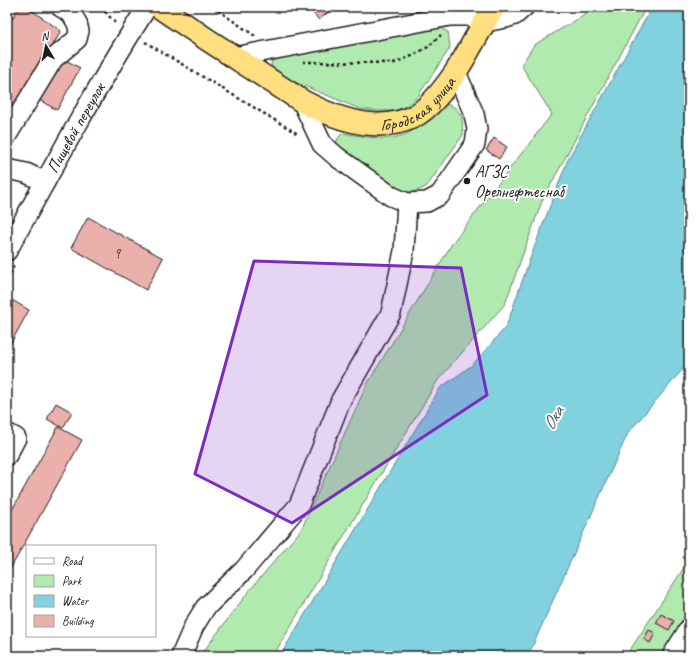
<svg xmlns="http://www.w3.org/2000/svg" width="696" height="663" font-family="Caveat,sans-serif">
	<rect width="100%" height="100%" fill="#fff"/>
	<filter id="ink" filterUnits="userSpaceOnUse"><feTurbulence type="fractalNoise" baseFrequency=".025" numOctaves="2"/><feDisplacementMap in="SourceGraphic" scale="8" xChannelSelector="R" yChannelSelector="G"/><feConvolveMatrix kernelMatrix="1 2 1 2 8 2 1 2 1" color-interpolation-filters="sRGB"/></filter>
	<g filter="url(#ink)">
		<!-- green -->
		<g fill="#b1eaae" stroke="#668365">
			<polygon points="595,7 646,7 542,201 505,304 438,380 342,539 273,656 200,656 249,591 301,530 366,386 453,242 552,114 521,65 534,45 593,10"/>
			<polygon points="437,26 448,32 450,48 418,96 408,105 395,111 378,111 360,109 273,73 271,64 274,56"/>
			<path d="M446 104 456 108 462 117 463 135 427 186C416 193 410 193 397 190L336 147 337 140 342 133C365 136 391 144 412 131 424 124 435 113 446 104Z"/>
			<polygon points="689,560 689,656 626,656"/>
		</g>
		<!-- water -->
		<polygon fill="#82d1df" stroke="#598991" points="652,7 689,7 689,362 628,433 528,656 280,656 440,388 471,366 506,327 531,256 568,159"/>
		<!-- building -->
		<g fill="#ebb0ab" stroke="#1c1c1c">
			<polygon points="19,7 27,7 61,31 7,125 7,85 13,75 7,65 7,27"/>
			<polygon points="320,7 330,7 332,9 319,20 313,13"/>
			<polygon points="62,58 80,68 57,110 39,100"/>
			<polygon points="494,138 507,147 499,159 486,150"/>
			<polygon points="88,217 163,258 146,290 71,248"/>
			<polygon points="10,299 29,310 7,350 7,305"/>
			<polygon points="56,403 72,412 63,428 47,419"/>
			<polygon points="58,427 82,440 7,575 7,519"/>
			<polygon points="661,614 674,621 669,630 656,623"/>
			<polygon points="649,630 655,633 650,643 644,639"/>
		</g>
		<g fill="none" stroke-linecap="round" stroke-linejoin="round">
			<!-- minor casing -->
			<g stroke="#1c1c1c" stroke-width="22">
				<g id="minor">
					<polyline points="234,57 450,16 469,16 485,22 506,18 515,15 524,7"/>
					<polyline points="302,101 322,144 337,157 391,196 407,203 427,202 440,195 475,144 477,129 474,114 456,72"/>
					<polyline points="7,135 53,59 77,39 79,31 77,23 71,13 61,7"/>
					<polyline points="7,169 26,173 45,182"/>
					<path id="s1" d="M7 251C52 169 97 86 147 7"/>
					<polyline points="7,433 16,438 7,455"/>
					<polyline points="181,656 194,626 205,608 244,570 299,505 341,400 391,313 404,251 407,203"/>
					<polyline points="672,656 689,629"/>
				</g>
			</g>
			<!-- highway casing -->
			<g stroke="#1c1c1c" stroke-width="25">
				<g id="highway">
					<path id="s2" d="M159 7 208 40 302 101C334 118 378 134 413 117 430 108 444 89 455 73 469 52 480 28 494 7"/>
				</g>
			</g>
			<!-- path -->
			<g stroke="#1c1c1c" stroke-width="2.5" stroke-dasharray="3 3" stroke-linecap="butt">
				<polyline points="101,7 116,24"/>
				<polyline points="213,7 255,36"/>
				<polyline points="145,42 298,134"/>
				<polyline points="303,62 394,63 412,56 428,47 441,35"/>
				<polyline points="7,279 14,266"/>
			</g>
			<!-- minor -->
			<use href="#minor" stroke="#fff" stroke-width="19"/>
			<!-- highway -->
			<use href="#highway" stroke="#ffdf80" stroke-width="22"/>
		</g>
	</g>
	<!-- marked area -->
	<path fill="#7b2cbf" fill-opacity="0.2" stroke="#7b2cbf" stroke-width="3" stroke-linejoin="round" d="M254 261 461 268 487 395 292 523 195 474Z"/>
	<!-- markers -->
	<circle fill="#1c1c1c" stroke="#fff" stroke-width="1.5" cx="467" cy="181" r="4"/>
	<g text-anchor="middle" stroke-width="4" stroke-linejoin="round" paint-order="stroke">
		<!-- number labels -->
		<g font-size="15" fill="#504140">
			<text x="117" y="258">9</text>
		</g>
		<!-- street labels -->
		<g font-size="17" fill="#1c1c1c" stroke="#fff">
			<text dy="6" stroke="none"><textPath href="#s2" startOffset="298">Городская улица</textPath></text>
			<text dy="6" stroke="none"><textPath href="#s1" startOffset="141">Пищевой переулок</textPath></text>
		</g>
		<!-- poi labels -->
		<g font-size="17" fill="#1c1c1c" stroke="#fff" text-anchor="start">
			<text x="475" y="177">АГЗС<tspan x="475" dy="20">Орелнефтеснаб</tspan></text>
		</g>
		<!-- water labels -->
		<g font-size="18" font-style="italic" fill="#405b60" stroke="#fff">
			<text transform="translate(553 418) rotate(-60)" y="6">Ока</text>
		</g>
	</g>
	<!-- margin -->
	<rect width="696" height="663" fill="none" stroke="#fff" stroke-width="24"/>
	<rect x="12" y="12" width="672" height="639" fill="none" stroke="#1c1c1c" stroke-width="1.5" filter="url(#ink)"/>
	<!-- legend -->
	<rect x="26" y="545" width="130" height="92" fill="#ffffff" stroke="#a4a4a4"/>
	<rect x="34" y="558" width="20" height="6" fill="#ffffff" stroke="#a4a4a4"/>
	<text x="62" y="565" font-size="12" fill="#1c1c1c">Road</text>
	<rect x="34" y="575" width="20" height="12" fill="#b1eaae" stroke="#a4a4a4"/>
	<text x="62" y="585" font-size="12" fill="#1c1c1c">Park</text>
	<rect x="34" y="595" width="20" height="12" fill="#82d1df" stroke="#a4a4a4"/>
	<text x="62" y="605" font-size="12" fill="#1c1c1c">Water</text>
	<rect x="34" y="615" width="20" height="12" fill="#ebb0ab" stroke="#a4a4a4"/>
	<text x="62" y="625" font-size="12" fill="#1c1c1c">Building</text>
	<!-- north arrow -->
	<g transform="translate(46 46) rotate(351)" stroke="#ffffff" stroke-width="3" paint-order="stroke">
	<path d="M0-3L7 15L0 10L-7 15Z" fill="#1c1c1c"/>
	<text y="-6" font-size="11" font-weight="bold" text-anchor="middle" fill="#1c1c1c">N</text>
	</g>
</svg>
